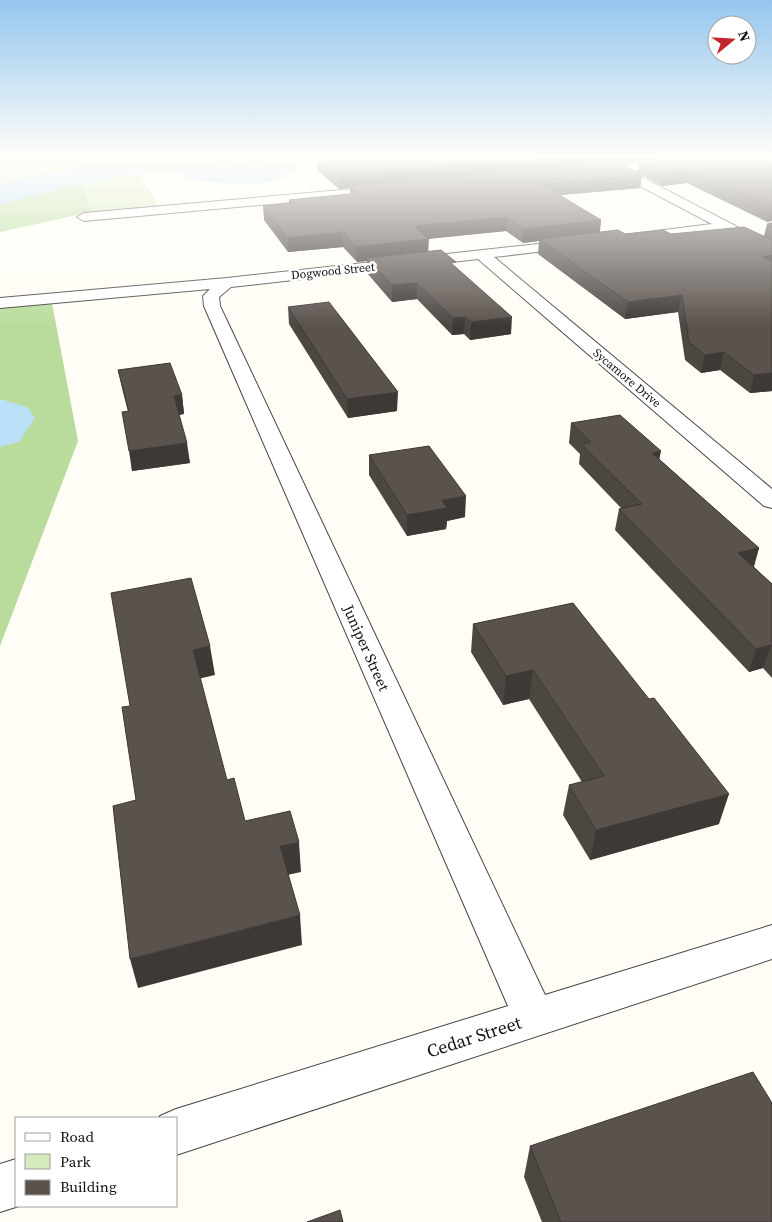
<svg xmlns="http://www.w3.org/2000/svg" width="772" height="1222" font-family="'Source Serif 4',serif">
	<rect width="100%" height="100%" fill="#fffdf5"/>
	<!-- green -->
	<polygon fill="#d5ebbd" points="0,155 241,155 249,164 140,174 158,206 91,212 81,177 0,184"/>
	<!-- forest -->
	<g fill="#b9dc9c">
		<polygon points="241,155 364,155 249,164"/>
		<polygon points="81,177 91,212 0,232 0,184"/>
		<polygon points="51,298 78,441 0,646 0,304"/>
	</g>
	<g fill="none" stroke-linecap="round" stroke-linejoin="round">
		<!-- river -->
		<g fill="#b9e0f7" fill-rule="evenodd">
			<path d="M193 155 203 158 208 165 220 166 262 164 276 155H309C303 164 289 175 278 180 259 187 206 183 185 178L181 172C119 171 59 190 0 204V184C63 168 128 154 193 155Z"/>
			<polygon points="0,399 27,407 35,418 19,442 0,447"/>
		</g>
		<!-- minor casing -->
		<g stroke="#444" stroke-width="2">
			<g id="minor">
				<polygon points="676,161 682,164 680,166 630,171 772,245 772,255 724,231 632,242 627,241 625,238 627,235 632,234 712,224 615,173 592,174 586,171 592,168"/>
				<polygon points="387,186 391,187 393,190 391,193 84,221 77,217 84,213"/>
				<polygon points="575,240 580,241 582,244 580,247 494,257 772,489 772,508 764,506 478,259 231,287 219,297 220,306 545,995 772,925 772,959 176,1155 176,1118 159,1118 160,1116 176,1109 508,1006 204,306 203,296 210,289 0,308 0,298 227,278"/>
				<polygon points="16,1159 16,1206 19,1206 0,1212 0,1164"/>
			</g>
		</g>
		<!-- minor -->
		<use href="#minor" fill="#fff" fill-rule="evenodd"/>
	</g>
	<!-- wall -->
	<g fill="#4d4742" fill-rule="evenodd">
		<path d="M772 155V221L767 222 687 183 662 186 642 175 640 188 559 195 601 220 600 232 625 234 764 236 767 224 772 223V391L750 393 720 370 701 373 685 360 678 312 625 319 538 254 539 241 523 243 506 231 428 239V251L456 267 511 334 470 340 464 334 452 335 417 299 392 302 367 273V261L357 262 343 247 288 252 264 220 263 206 289 204V200L350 194V188L339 189 317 170V158ZM639 162 638 173 620 164Z"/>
		<polygon points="288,307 397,411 348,418 289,324"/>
		<polygon points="118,370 182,395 184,414 179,415 190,463 132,471 128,412 122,388"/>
		<polygon points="571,423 659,459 759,548 754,567 772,584 772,678 763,668 749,672 615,530 619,509 621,508 579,464 580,454 569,443"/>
		<polygon points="369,455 465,517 447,521 446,529 407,536 369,475"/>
		<polygon points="573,603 719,824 590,860 563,815 569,785 582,782 529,699 503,705 471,652 473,624"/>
		<polygon points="530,1146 772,1222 542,1222 524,1177"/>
	</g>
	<!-- shaded-wall -->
	<g fill="#3f3936">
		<polygon points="581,155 720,155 639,161 639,162 352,188 350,186 350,188 339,189 338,176"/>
		<polygon points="689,170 687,183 662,186 664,173"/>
		<polygon points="642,175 640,188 539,197 541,184"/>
		<polygon points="770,207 772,207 772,221 767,222"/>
		<polygon points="507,217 506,231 414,240 414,226"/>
		<polygon points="601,220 599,235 539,239 539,241 523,243 524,229"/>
		<polygon points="343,232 343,247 288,252 288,238"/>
		<polygon points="429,239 428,254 367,258 367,261 357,262 356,247"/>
		<polygon points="772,255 772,271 763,257"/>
		<polygon points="417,283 417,299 392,302 392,285"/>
		<polygon points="682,295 678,312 625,319 628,302"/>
		<polygon points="465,317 464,334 452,335 453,318"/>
		<polygon points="512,317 511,334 470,340 471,322"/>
		<polygon points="724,352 720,370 701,373 705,355"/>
		<polygon points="772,373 772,391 750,393 754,375"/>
		<polygon points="398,392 397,411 348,418 347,399"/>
		<polygon points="182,395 184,414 177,415 174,396"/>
		<polygon points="187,443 190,463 132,471 129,451"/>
		<polygon points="661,451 657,471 652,453"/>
		<polygon points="466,496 465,517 447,521 446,529 407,536 407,515 442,500"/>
		<polygon points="759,548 752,570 738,553"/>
		<polygon points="771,645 763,668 749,672 756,649"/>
		<polygon points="210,646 215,675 198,679 193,650"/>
		<polygon points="533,670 529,699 503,705 506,676"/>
		<polygon points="729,794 719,824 590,860 596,830"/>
		<polygon points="299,842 301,872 283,876 280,846"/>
		<polygon points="300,915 302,945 138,988 130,959"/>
	</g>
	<!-- building -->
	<g fill="#5a524d" stroke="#3f3936">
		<polygon points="353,155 581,155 338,176 317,158"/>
		<polygon points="696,155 772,155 772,207 770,207 689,170 664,173 639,161"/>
		<polygon points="617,162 642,175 541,184 601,220 524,229 507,217 414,226 429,239 356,247 343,232 288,238 263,206 292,203 289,200 359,193 350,186"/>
		<polygon points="772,223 772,227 767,224"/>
		<polygon points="744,227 772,240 772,255 763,257 772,261 772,373 754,375 724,352 705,355 689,342 682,295 628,302 539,239 618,230 625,234 663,230 671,234"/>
		<polygon points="441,250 456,262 451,263 512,317 471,322 465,317 453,318 417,283 392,285 367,258"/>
		<polygon points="329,302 398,392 347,399 288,307"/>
		<polygon points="170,363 182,395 174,396 187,443 129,451 122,412 129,411 118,370"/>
		<polygon points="620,415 661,451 652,453 759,548 738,553 772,584 772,647 771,645 756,649 619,509 642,504 581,444 591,442 571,423"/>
		<polygon points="429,446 466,496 442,500 447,508 407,515 369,455"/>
		<polygon points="191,578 210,646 193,650 227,780 234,778 245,821 290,811 299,842 280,846 300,915 130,959 113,806 136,800 122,707 130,706 111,593"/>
		<polygon points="573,603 649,699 654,698 729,794 596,830 569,785 604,776 533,670 506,676 473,624"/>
		<polygon points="753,1072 772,1103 772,1222 561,1222 530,1146"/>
		<polygon points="340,1210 343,1222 307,1222"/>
	</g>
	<!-- sky -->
	<linearGradient id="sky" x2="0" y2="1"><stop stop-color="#95c6ee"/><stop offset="0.48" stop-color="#fffefa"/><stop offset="1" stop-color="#fffefa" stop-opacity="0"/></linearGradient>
	<rect width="772" height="326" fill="url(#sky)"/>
	<g text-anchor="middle" stroke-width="5" stroke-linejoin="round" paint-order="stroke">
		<!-- far-street labels -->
		<g font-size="12" fill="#111" stroke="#fff">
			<text transform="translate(333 271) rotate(-6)" y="4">Dogwood Street</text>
			<text transform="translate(627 378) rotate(40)" y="4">Sycamore Drive</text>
		</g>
		<!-- street labels -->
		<g font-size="15" fill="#111" stroke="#fff">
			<text transform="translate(366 648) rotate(66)" y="5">Juniper Street</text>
		</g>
		<!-- near-street labels -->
		<g font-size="18" fill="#111" stroke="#fff">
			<text transform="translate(474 1037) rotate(-18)" y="6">Cedar Street</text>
		</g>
	</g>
	<!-- legend -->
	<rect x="15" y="1117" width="162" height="90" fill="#ffffff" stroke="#a0a0a0"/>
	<rect x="25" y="1133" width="25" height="8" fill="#ffffff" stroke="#a0a0a0"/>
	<text x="60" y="1142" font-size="15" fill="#111111">Road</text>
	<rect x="25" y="1154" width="25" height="15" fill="#d5ebbd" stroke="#a0a0a0"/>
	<text x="60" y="1167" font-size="15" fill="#111111">Park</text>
	<rect x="25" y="1180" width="25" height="15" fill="#5a524d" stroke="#a0a0a0"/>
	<text x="60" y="1192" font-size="15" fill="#111111">Building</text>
	<!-- north arrow -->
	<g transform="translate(732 40) rotate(72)"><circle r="24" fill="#ffffff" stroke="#a0a0a0"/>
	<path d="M0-4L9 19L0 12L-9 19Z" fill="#c4262e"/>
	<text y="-8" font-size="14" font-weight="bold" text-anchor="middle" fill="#111111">N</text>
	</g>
</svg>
